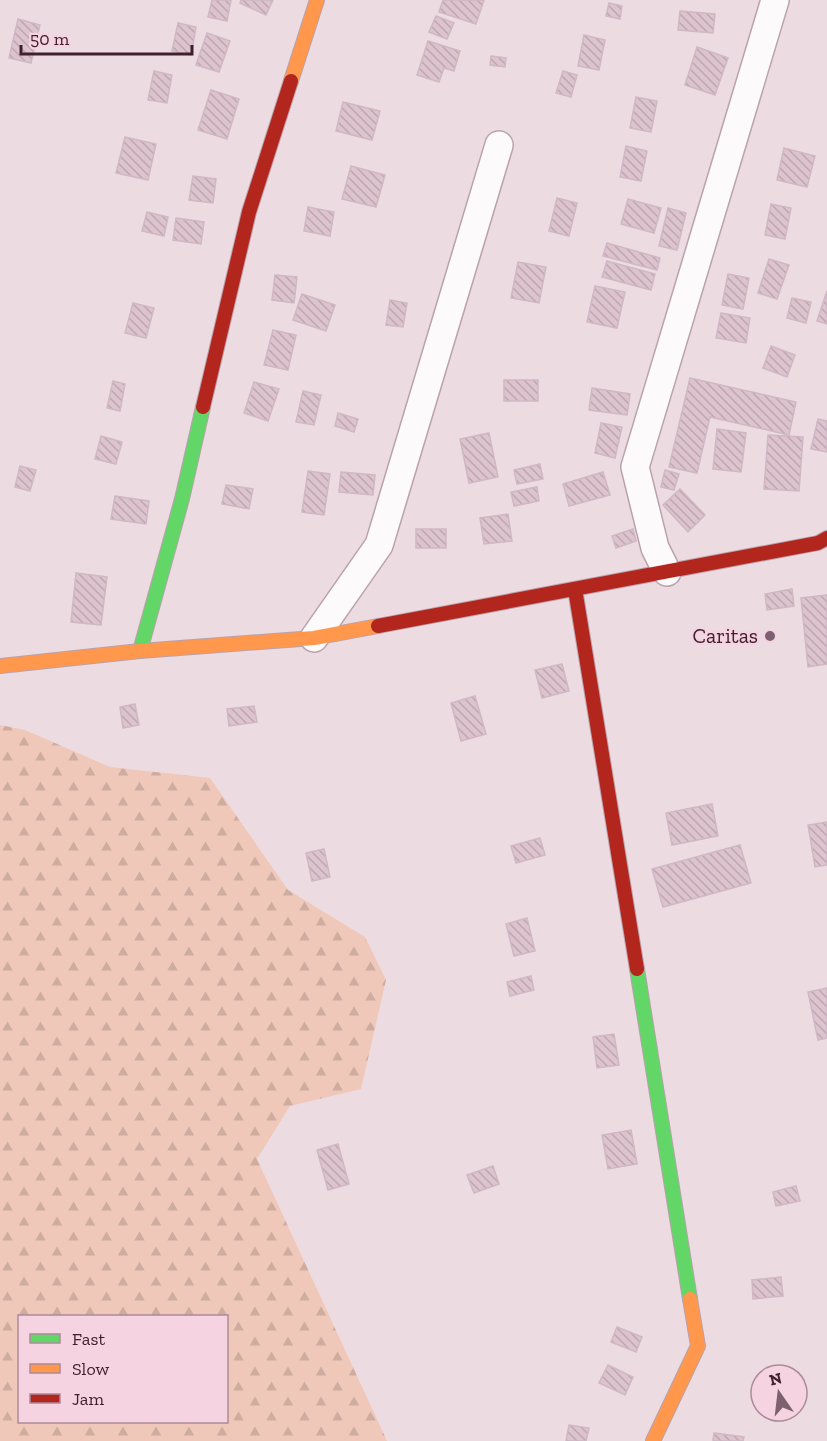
<svg xmlns="http://www.w3.org/2000/svg" width="827" height="1441" font-family="'Zilla Slab',serif">
	<defs>
		<pattern id="forest-firs" width="22" height="20" patternUnits="userSpaceOnUse" patternTransform="scale(1.5)"><rect width="22" height="20" fill="#efc8b9"/><path d="M5 1l3.5 6h-7zM16 11l3.5 6h-7z" fill="#ceac9f"/></pattern>
		<pattern id="building-back-hatch" width="6" height="6" patternUnits="userSpaceOnUse" patternTransform="scale(1.5)"><rect width="6" height="6" fill="#dcc3ce"/><path d="M-1 5l2 2M0 0l6 6M5-1l2 2" fill="none" stroke="#bea7b1"/></pattern>
	</defs>
	<rect width="100%" height="100%" fill="#eddbe2"/>
	<!-- forest -->
	<path fill="url(#forest-firs)" fill-rule="evenodd" d="M0 725 25 730 110 767 210 778 288 890 365 937 386 980 361 1089 290 1106 257 1159 387 1441H0ZM20 1316H226V1422H20Z"/>
	<!-- building -->
	<g fill="url(#building-back-hatch)" stroke="#cfb8c3" stroke-width="1.5">
		<polygon points="212,0 231,0 227,21 208,17"/>
		<polygon points="241,0 273,0 266,15 240,3"/>
		<polygon points="443,0 484,0 476,24 439,12"/>
		<polygon points="609,3 622,6 620,19 606,16"/>
		<polygon points="680,11 715,14 713,33 678,30"/>
		<polygon points="436,16 454,23 447,39 429,32"/>
		<polygon points="18,19 40,25 31,63 9,58"/>
		<polygon points="178,23 196,27 191,55 172,51"/>
		<polygon points="207,33 230,41 219,72 196,65"/>
		<polygon points="584,35 605,40 599,70 578,66"/>
		<polygon points="428,41 460,51 454,71 444,68 439,82 417,75"/>
		<polygon points="697,47 728,58 715,95 685,85"/>
		<polygon points="491,56 506,58 505,67 490,65"/>
		<polygon points="154,71 172,75 167,103 148,100"/>
		<polygon points="563,71 577,75 571,97 556,93"/>
		<polygon points="211,90 239,99 227,139 198,130"/>
		<polygon points="636,97 657,101 651,132 630,128"/>
		<polygon points="343,102 380,111 372,140 336,131"/>
		<polygon points="125,137 156,144 148,180 116,173"/>
		<polygon points="626,146 647,151 641,181 620,177"/>
		<polygon points="784,148 815,156 807,187 777,180"/>
		<polygon points="351,166 385,175 376,207 342,199"/>
		<polygon points="193,176 216,179 213,203 189,200"/>
		<polygon points="557,198 577,203 569,236 549,231"/>
		<polygon points="628,199 661,208 654,233 621,224"/>
		<polygon points="771,204 791,208 785,239 765,235"/>
		<polygon points="308,207 334,212 330,236 304,231"/>
		<polygon points="668,208 686,213 677,250 659,246"/>
		<polygon points="147,212 168,217 164,236 142,231"/>
		<polygon points="176,218 204,222 201,244 173,240"/>
		<polygon points="607,243 660,258 657,270 603,256"/>
		<polygon points="769,259 789,265 777,299 758,293"/>
		<polygon points="607,261 655,274 651,290 602,277"/>
		<polygon points="518,262 546,267 539,303 511,298"/>
		<polygon points="728,274 749,278 743,309 722,305"/>
		<polygon points="275,275 297,277 294,303 272,300"/>
		<polygon points="595,286 625,292 617,328 587,322"/>
		<polygon points="827,291 827,324 817,321"/>
		<polygon points="302,294 335,305 326,331 293,320"/>
		<polygon points="792,298 811,302 806,323 787,318"/>
		<polygon points="390,300 407,303 403,327 386,325"/>
		<polygon points="133,303 154,308 146,338 125,333"/>
		<polygon points="721,313 750,318 746,343 716,338"/>
		<polygon points="273,330 296,335 288,370 264,365"/>
		<polygon points="771,346 795,355 787,377 763,368"/>
		<polygon points="690,378 796,402 789,435 710,417 697,473 669,467"/>
		<rect x="504" y="380" width="34" height="21"/>
		<polygon points="113,381 125,384 120,411 107,408"/>
		<polygon points="254,382 279,389 268,421 244,413"/>
		<polygon points="592,388 630,394 627,415 589,410"/>
		<polygon points="303,391 321,395 314,425 296,422"/>
		<polygon points="338,413 358,419 354,432 335,426"/>
		<polygon points="818,419 827,421 827,452 811,449"/>
		<polygon points="601,423 622,427 615,458 595,453"/>
		<polygon points="717,429 746,433 741,472 713,469"/>
		<polygon points="489,433 498,477 469,483 460,439"/>
		<polygon points="768,435 803,437 799,491 764,489"/>
		<polygon points="101,436 122,442 116,464 95,459"/>
		<polygon points="540,464 543,479 517,484 514,470"/>
		<polygon points="20,466 36,470 30,491 15,487"/>
		<polygon points="665,470 679,474 674,490 661,487"/>
		<polygon points="308,471 330,474 324,515 302,512"/>
		<polygon points="341,472 375,475 373,495 339,492"/>
		<polygon points="603,472 610,495 569,506 563,484"/>
		<polygon points="226,485 253,489 249,509 222,504"/>
		<polygon points="537,487 539,501 514,506 511,492"/>
		<polygon points="680,489 705,515 688,532 663,505"/>
		<polygon points="115,496 149,501 146,524 111,519"/>
		<polygon points="508,514 512,541 484,544 480,518"/>
		<rect x="416" y="529" width="30" height="19"/>
		<polygon points="633,529 636,541 616,548 612,536"/>
		<polygon points="76,573 107,577 101,625 71,622"/>
		<polygon points="792,589 794,606 767,610 765,594"/>
		<polygon points="827,595 827,664 808,667 801,598"/>
		<polygon points="562,664 569,691 542,698 535,670"/>
		<polygon points="475,696 486,734 461,741 451,703"/>
		<polygon points="135,704 139,725 123,728 120,707"/>
		<polygon points="254,706 257,722 229,726 227,709"/>
		<polygon points="712,804 718,836 672,845 666,813"/>
		<polygon points="827,822 827,865 815,867 808,825"/>
		<polygon points="540,838 545,855 516,863 511,846"/>
		<polygon points="740,845 751,883 663,907 652,869"/>
		<polygon points="324,849 330,877 312,881 306,853"/>
		<polygon points="527,918 535,951 514,956 506,924"/>
		<polygon points="531,976 534,990 510,996 507,982"/>
		<polygon points="827,988 827,1038 818,1040 808,992"/>
		<polygon points="614,1034 619,1065 597,1068 593,1037"/>
		<polygon points="631,1130 637,1164 608,1169 602,1135"/>
		<polygon points="338,1144 349,1184 328,1190 317,1150"/>
		<polygon points="493,1166 499,1184 474,1193 467,1175"/>
		<polygon points="796,1186 800,1201 776,1206 773,1192"/>
		<polygon points="781,1277 783,1296 753,1299 752,1280"/>
		<polygon points="617,1327 642,1337 636,1352 611,1342"/>
		<polygon points="608,1365 633,1377 625,1395 599,1383"/>
		<polygon points="569,1425 589,1428 586,1441 566,1441"/>
		<polygon points="714,1433 744,1437 743,1441 713,1441"/>
	</g>
	<g fill="none" stroke-linecap="round" stroke-linejoin="round">
		<!-- street casing -->
		<g stroke="#b9a2ac" stroke-width="30">
			<g id="street">
				<polyline points="667,572 655,548 635,467 775,0"/>
				<polyline points="314,638 379,545 499,145"/>
			</g>
		</g>
		<!-- fast casing -->
		<g stroke="#b9a2ac" stroke-width="16">
			<g id="fast">
				<polyline points="140,651 182,499 203,407"/>
				<polyline points="637,969 690,1299"/>
			</g>
		</g>
		<!-- slow casing -->
		<g stroke="#b9a2ac" stroke-width="16">
			<g id="slow">
				<polyline points="291,81 317,0"/>
				<polyline points="0,666 140,651 314,638 378,626"/>
				<polyline points="653,1441 698,1346 690,1299"/>
			</g>
		</g>
		<!-- jam casing -->
		<g stroke="#b9a2ac" stroke-width="16">
			<g id="jam">
				<polyline points="203,407 249,212 291,81"/>
				<polyline points="575,589 637,969"/>
				<polyline points="378,626 818,543 827,538"/>
			</g>
		</g>
		<!-- street -->
		<use href="#street" stroke="#fcfafb" stroke-width="27"/>
		<!-- fast -->
		<use href="#fast" stroke="#63d668" stroke-width="14"/>
		<!-- slow -->
		<use href="#slow" stroke="#ff974d" stroke-width="14"/>
		<!-- jam -->
		<use href="#jam" stroke="#b3261e" stroke-width="14"/>
	</g>
	<!-- markers -->
	<circle fill="#7d616e" stroke="#f5d3e1" stroke-width="2" cx="770" cy="636" r="6"/>
	<g text-anchor="middle" stroke-width="4.5" stroke-linejoin="round" paint-order="stroke">
		<!-- poi labels -->
		<g font-size="21" fill="#40202f" stroke="#f5d3e1" text-anchor="end">
			<text x="758" y="643">Caritas</text>
		</g>
	</g>
	<!-- legend -->
	<rect x="18" y="1315" width="210" height="108" fill="#f5d3e1" stroke="#ad8b9a" stroke-width="1.5"/>
	<rect x="30" y="1334" width="30" height="9" fill="#63d668" stroke="#ad8b9a" stroke-width="1.5"/>
	<text x="72" y="1345" font-size="18" fill="#40202f">Fast</text>
	<rect x="30" y="1364" width="30" height="9" fill="#ff974d" stroke="#ad8b9a" stroke-width="1.5"/>
	<text x="72" y="1375" font-size="18" fill="#40202f">Slow</text>
	<rect x="30" y="1394" width="30" height="9" fill="#b3261e" stroke="#ad8b9a" stroke-width="1.5"/>
	<text x="72" y="1405" font-size="18" fill="#40202f">Jam</text>
	<!-- north arrow -->
	<g transform="translate(779 1393) rotate(346)"><circle r="28" fill="#f5d3e1" stroke="#ad8b9a" stroke-width="1.5"/>
	<path d="M0-4.5L10 22L0 15L-10 22Z" fill="#7d616e"/>
	<text y="-9" font-size="16" font-weight="bold" text-anchor="middle" fill="#40202f">N</text>
	</g>
	<!-- scale -->
	<path d="M21 45v9h171v-9" fill="none" stroke="#40202f" stroke-width="3"/>
	<text x="30" y="45" font-size="18" fill="#40202f" stroke="#f5d3e1" stroke-width="4.5" paint-order="stroke">50 m</text>
</svg>
